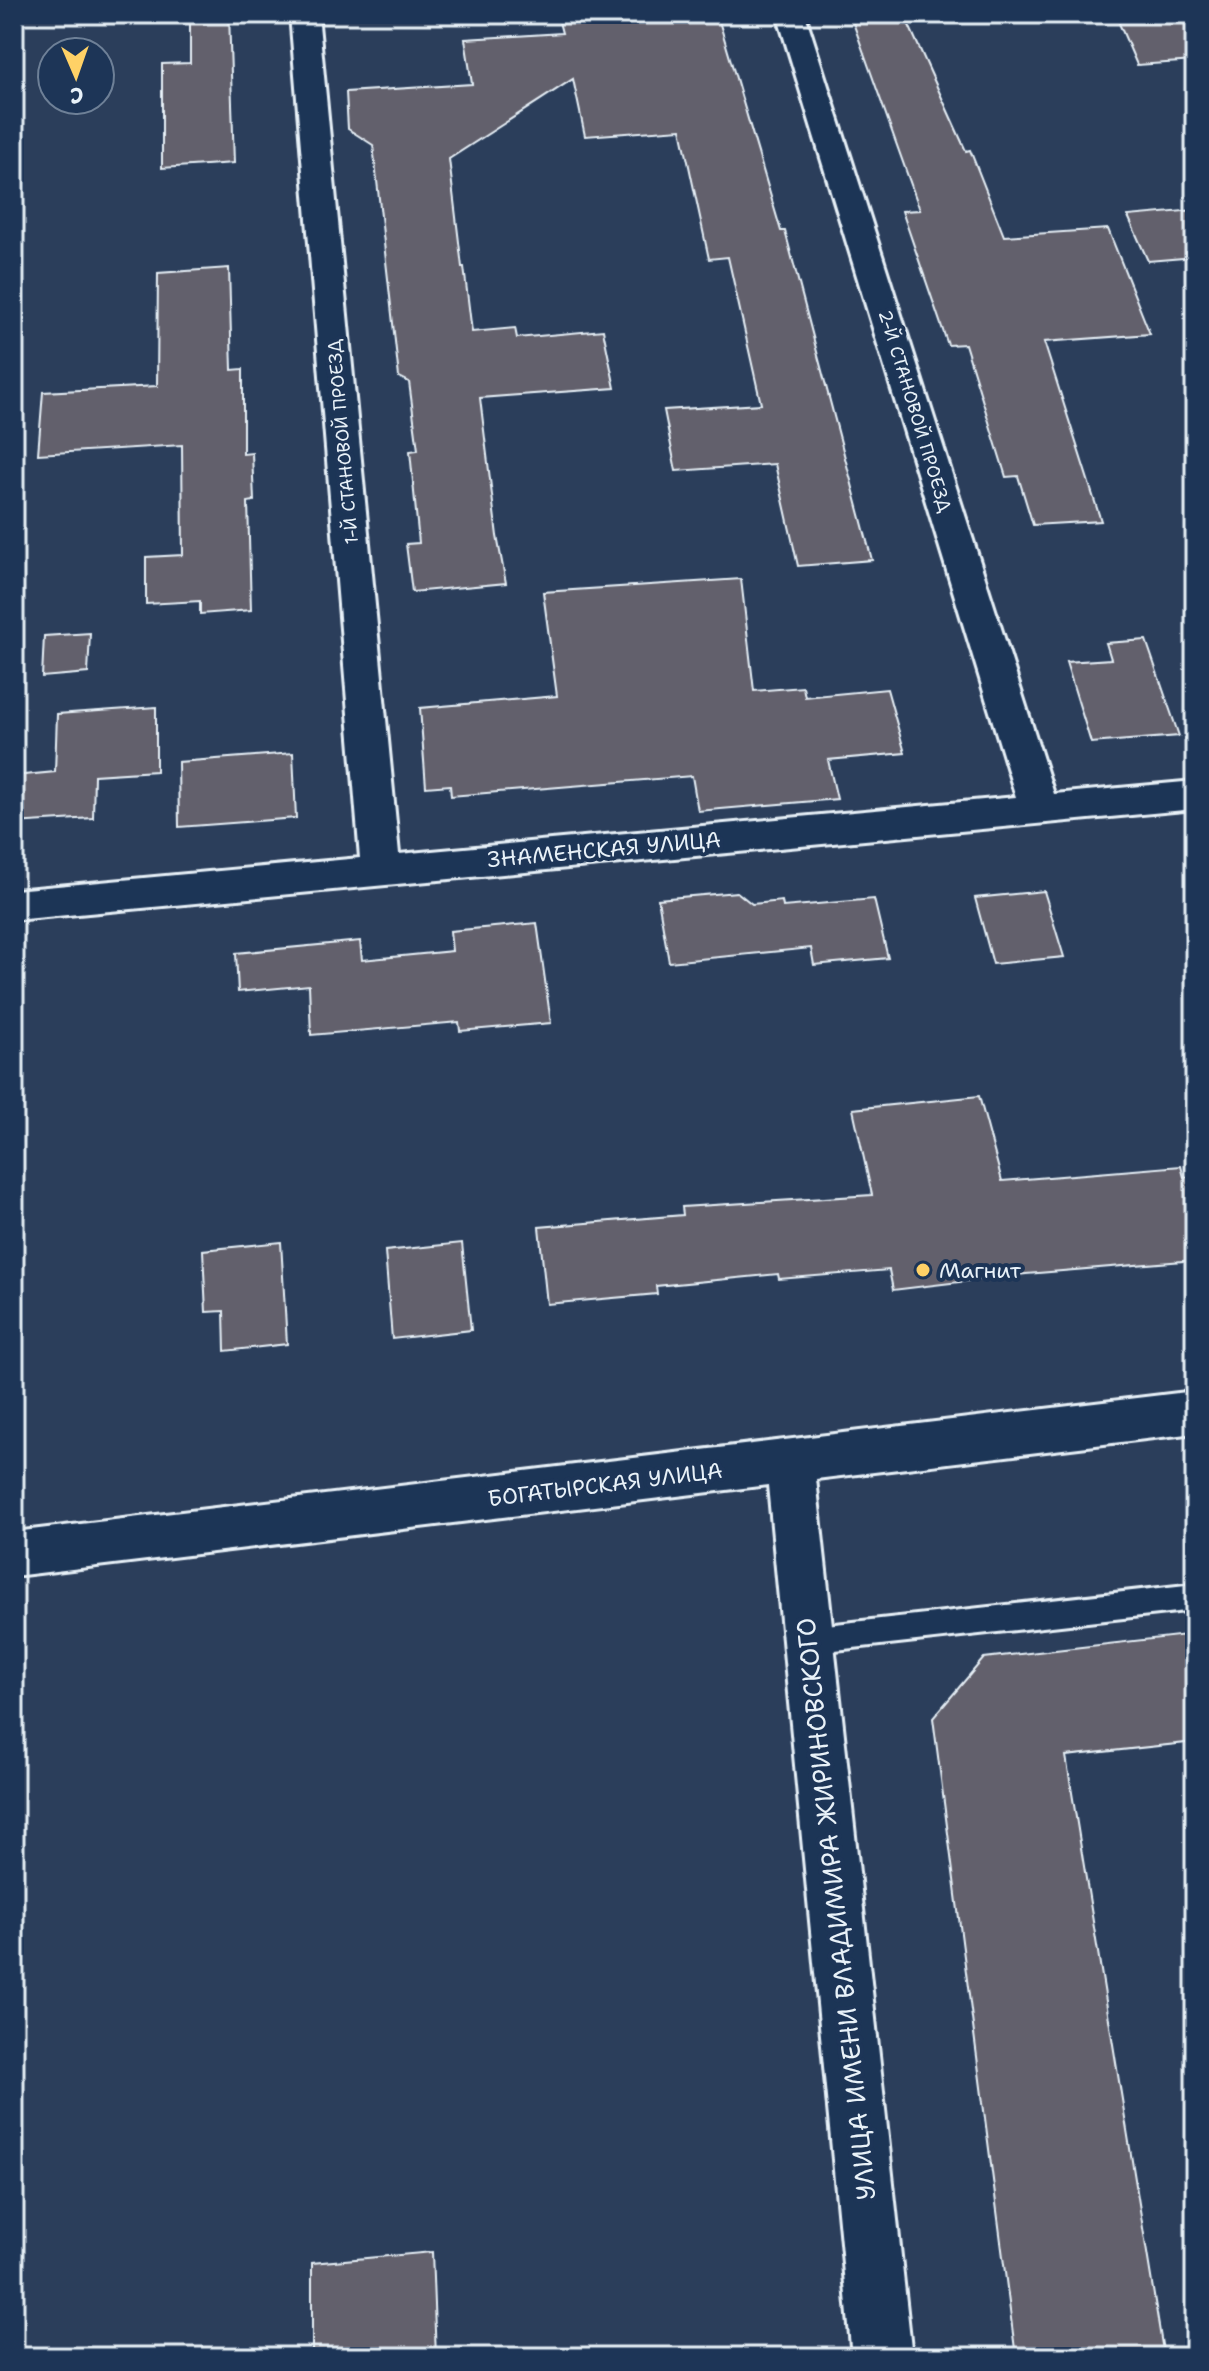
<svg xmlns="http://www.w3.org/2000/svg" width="1209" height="2371" font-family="'Shantell Sans',sans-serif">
	<rect width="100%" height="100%" fill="#2b3e5b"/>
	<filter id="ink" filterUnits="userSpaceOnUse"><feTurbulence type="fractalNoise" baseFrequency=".0125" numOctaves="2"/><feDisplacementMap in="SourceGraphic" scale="16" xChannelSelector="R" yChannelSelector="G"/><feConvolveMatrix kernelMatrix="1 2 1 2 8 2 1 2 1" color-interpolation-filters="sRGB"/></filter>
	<g filter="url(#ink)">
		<!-- building -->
		<g fill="#62606c" stroke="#e8f1f8" stroke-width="2">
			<polygon points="190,14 229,14 234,163 162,168 162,64 190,63"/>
			<polygon points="612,14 717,14 781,231 785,231 872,560 798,566 775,464 676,471 664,410 761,404 728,257 709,259 681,129 585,136 573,79 449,159 462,267 464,267 472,332 515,328 517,338 603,330 615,388 480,398 497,536 506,583 412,592 406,544 419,543 410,451 418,450 409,382 399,377 373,145 348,129 346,92 472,84 465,39 562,33 558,18"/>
			<polygon points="850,14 904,14 966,151 970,150 1004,236 1108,229 1150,334 1044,342 1101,521 1033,525 1018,476 1006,477 965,344 948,345 902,211 920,210"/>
			<polygon points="1115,14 1195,14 1195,61 1137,65"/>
			<polygon points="1195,210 1195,257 1148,261 1128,216"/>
			<polygon points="229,268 232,370 243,369 243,454 252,453 254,501 248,502 251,610 200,614 200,601 146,604 146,557 183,555 182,445 38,454 43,392 157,386 158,273"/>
			<polygon points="741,579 754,691 803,687 805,697 887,689 905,753 828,760 837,799 698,811 692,776 451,796 450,785 426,787 420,708 557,696 543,592"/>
			<polygon points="90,633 88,673 42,677 44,636"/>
			<polygon points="1146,640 1179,736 1091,743 1066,662 1111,659 1106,643"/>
			<polygon points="156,707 156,771 94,775 93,818 14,823 14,776 55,772 57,714"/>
			<polygon points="293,753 296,818 179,827 178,762"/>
			<polygon points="1044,891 1064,957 993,964 975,898"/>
			<polygon points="737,892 752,904 782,901 783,907 874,899 888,958 814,965 811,948 669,962 658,899"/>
			<polygon points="537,923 551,1023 460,1031 459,1022 311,1035 309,985 238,992 236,953 360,941 362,960 452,951 450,931"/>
			<polygon points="979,1096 1002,1181 1181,1166 1184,1177 1195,1176 1195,1260 1026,1274 893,1290 889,1270 779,1279 778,1274 656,1286 657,1294 547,1304 539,1227 683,1215 682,1207 872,1195 853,1109"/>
			<polygon points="281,1242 287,1344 225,1351 224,1311 206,1312 203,1250"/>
			<polygon points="462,1243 471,1330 392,1339 385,1251"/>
			<polygon points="1195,1634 1195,1742 1066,1756 1164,2357 1016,2357 933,1718 984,1658"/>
			<polygon points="432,2252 436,2357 312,2357 312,2263"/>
		</g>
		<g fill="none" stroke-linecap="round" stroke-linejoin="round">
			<!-- lane casing -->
			<g stroke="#e8f1f8" stroke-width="6">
				<polygon id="lane" points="1195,1584 1195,1610 808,1653 798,1649 794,1640 798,1631 808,1627"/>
			</g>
			<!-- street casing -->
			<g stroke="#e8f1f8" stroke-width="6">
				<g id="street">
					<polygon points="290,14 318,14 399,854 1016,797 777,14 805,14 1054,794 1195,781 1195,809 14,920 14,890 360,858"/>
					<polygon points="1195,1391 1195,1433 816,1479 912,2357 852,2357 768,1485 14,1576 14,1532"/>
				</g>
			</g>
			<!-- lane -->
			<use href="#lane" fill="#1d3557" fill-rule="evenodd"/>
			<!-- street -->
			<use href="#street" fill="#1d3557" fill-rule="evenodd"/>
		</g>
	</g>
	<!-- markers -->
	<circle fill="#ffd166" stroke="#1d3557" stroke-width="3" cx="923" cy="1270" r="8"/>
	<g text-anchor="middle" stroke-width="8" stroke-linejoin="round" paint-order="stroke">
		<!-- far-street labels -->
		<g font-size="18" fill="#e8f1f8" stroke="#1d3557">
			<text transform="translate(915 411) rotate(73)" y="6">2-Й СТАНОВОЙ ПРОЕЗД</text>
			<text transform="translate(343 442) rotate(-95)" y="6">1-Й СТАНОВОЙ ПРОЕЗД</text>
		</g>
		<!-- street labels -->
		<g font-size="22" fill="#e8f1f8" stroke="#1d3557">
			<text transform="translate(604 849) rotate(-5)" y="8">ЗНАМЕНСКАЯ УЛИЦА</text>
			<text transform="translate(605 1484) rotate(-7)" y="8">БОГАТЫРСКАЯ УЛИЦА</text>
		</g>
		<!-- poi labels -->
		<g font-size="22" fill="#e8f1f8" stroke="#1d3557" text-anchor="start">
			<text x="939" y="1278">Магнит</text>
		</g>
		<!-- near-street labels -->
		<g font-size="26" fill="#e8f1f8" stroke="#1d3557">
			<text transform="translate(836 1909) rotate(-96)" y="9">УЛИЦА ИМЕНИ ВЛАДИМИРА ЖИРИНОВСКОГО</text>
		</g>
	</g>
	<!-- margin -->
	<rect width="1209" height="2371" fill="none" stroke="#1d3557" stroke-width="48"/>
	<rect x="24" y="24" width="1161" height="2323" fill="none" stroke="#e8f1f8" stroke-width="3" filter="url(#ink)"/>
	<!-- north arrow -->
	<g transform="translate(76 76) rotate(178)"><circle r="38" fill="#1d3557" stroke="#6e8097" stroke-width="2"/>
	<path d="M0-6L14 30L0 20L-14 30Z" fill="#ffd166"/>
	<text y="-12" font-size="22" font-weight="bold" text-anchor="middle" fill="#e8f1f8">С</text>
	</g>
</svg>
